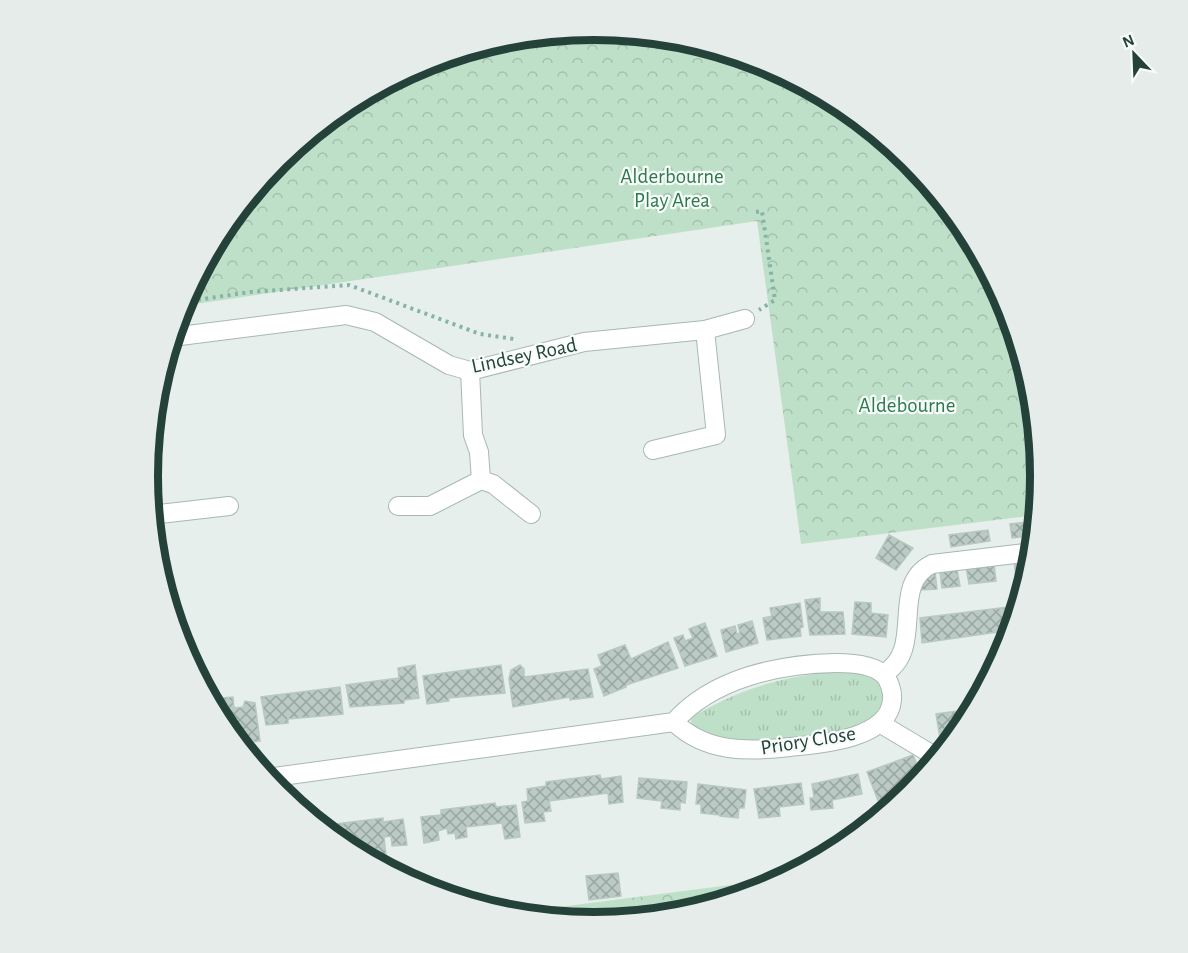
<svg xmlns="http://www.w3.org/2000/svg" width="1188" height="953" font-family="'Alegreya Sans',sans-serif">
	<defs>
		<pattern id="grass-tufts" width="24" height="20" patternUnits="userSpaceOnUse" patternTransform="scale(1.5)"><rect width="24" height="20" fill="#bfe0c8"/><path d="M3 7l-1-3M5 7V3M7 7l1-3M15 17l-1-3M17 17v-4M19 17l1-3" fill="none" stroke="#a4c1ad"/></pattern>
		<pattern id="forest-crowns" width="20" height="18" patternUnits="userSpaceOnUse" patternTransform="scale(1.5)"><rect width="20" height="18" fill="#bfe0c8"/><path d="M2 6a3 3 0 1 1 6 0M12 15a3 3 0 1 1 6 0" fill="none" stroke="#a4c1ad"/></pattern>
		<pattern id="building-cross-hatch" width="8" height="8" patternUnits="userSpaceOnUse" patternTransform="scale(1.5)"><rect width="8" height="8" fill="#bbcac4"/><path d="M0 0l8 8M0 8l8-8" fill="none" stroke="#98a6a0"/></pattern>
	</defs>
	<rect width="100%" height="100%" fill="#e6efeb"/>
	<!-- grass -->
	<path fill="url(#grass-tufts)" d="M832 672C861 673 868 669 889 693L871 727 780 746 716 739 692 728 691 720 695 715C744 688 776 678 832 672Z"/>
	<!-- forest -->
	<g fill="url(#forest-crowns)">
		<path d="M594 30C652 36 712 40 766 65 942 144 1056 320 1037 515L801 544 757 221 182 306 223 228 279 161 346 105 423 64 507 39Z"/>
		<path d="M786 878C701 923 599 929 505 914Z"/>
	</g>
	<!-- building -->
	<g fill="url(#building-cross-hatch)" stroke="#b8c9c2" stroke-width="1.5">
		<polygon points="1036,521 1035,535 1012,538 1010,524"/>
		<polygon points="988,530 990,541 951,547 949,535"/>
		<polygon points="889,535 913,548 896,570 876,558"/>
		<polygon points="1032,559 1028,576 1016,577 1014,562"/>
		<polygon points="994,564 996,581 969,584 966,567"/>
		<polygon points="957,569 960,586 942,588 940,572"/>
		<polygon points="935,572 937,589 920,590 924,573"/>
		<polygon points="820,598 820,612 843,612 845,634 810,635 805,600"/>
		<polygon points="855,602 871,603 871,613 888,615 886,637 852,634"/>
		<polygon points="800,603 803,627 800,628 801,636 767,640 763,618 772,616 770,608"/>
		<polygon points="1008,607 1011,630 922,643 920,618"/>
		<polygon points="752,621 758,643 726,652 721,630 735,626 737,634 740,633 738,625"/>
		<polygon points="705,623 717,656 685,666 674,638 683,635 685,641 693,638 689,629"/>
		<polygon points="668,642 678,668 626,685 626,687 604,696 594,669 602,666 598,655 625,645 631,659"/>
		<polygon points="415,665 419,698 404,700 404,703 350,707 346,685 399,678 398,668"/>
		<polygon points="501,665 505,693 448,698 449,701 427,704 423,676"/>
		<polygon points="520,665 524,669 524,677 588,669 593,697 570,700 570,697 513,707 509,679 511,670"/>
		<polygon points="340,687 343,714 288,719 288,723 266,725 261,697"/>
		<polygon points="233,697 234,708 243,707 245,701 255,703 260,741 238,744 223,724 219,717 225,716 222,698"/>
		<polygon points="973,709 955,737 940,739 936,714"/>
		<polygon points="913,755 922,777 908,793 903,790 892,803 883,807 879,803 867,772"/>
		<polygon points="858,774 862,794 832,800 833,808 811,810 810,798 814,798 812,784"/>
		<polygon points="600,775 601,779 621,776 623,802 609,804 608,793 549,801 551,811 543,812 545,821 525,823 522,802 528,801 527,789 546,786 546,782"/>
		<polygon points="639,778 687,782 685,803 680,802 680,810 661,808 662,801 637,798"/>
		<polygon points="801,783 804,804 779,807 780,816 759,818 754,789"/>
		<polygon points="698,784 746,790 744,808 739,808 738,818 720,816 718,806 719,815 701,813 701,804 696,804"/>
		<polygon points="495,803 496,807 516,805 520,837 505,839 502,823 466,827 467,837 456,839 455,833 448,834 447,828 438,831 439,840 424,843 421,817 441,815 441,810"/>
		<polygon points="383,818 383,822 403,819 407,845 392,846 391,836 384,837 386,855 367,857 364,840 343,843 343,846 324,830 328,829 328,825"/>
		<polygon points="618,873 621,896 589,900 586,876"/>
	</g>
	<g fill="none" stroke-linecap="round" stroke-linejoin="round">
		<!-- minor casing -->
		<g stroke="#a8b8b2" stroke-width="20">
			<g id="minor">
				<polyline points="172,337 346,315 375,322 449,365 470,371 584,342 705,330 745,319"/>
				<polyline points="470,371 473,435 479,452 481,480"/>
				<polyline points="653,450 716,435 705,330"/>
				<polyline points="398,506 430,506 481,480 493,484 531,514"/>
				<polyline points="151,515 229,506"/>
				<path d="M883 674C927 650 888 585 932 564L1033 552"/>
				<polyline points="881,724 938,758"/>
				<path d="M267 778 674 722C713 678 779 664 836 663 850 663 873 664 884 675 889 680 893 692 892 700 889 739 821 744 790 747 749 752 706 753 674 722"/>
			</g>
		</g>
		<!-- path -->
		<g stroke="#86b3a5" stroke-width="4" stroke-dasharray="3 4.5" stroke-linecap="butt">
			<polyline points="756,212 762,211 775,300 759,310"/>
			<polyline points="183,302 250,292 349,285 480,334 514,339"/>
		</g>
		<!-- minor -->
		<use href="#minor" stroke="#fff" stroke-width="18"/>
	</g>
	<g text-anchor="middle" stroke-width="4.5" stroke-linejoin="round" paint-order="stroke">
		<!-- park labels -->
		<g font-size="21" fill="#2d7a4b" stroke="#f7fbf9">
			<text x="672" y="183">Alderbourne<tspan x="672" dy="24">Play Area</tspan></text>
			<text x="907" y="412">Aldebourne</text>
		</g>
		<!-- street labels -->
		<g font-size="21" fill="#24423a" stroke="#f7fbf9">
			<text transform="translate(524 355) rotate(-12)" y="7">Lindsey Road</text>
			<text transform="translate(808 740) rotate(-9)" y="7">Priory Close</text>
		</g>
	</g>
	<!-- crop -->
	<path d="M0 0H1188V953H0ZM158 476a436 436 0 1 1 872 0a436 436 0 1 1-872 0Z" fill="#e6ecea" fill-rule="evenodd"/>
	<path fill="none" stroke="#24423a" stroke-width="8" d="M158 476a436 436 0 1 1 872 0a436 436 0 1 1-872 0Z"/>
	<!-- north arrow -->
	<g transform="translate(1134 54) rotate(337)" stroke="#f7fbf9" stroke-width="4.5" paint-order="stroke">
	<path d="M0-4.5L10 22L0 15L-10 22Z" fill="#24423a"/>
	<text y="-9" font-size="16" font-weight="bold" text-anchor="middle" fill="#24423a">N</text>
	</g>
</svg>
